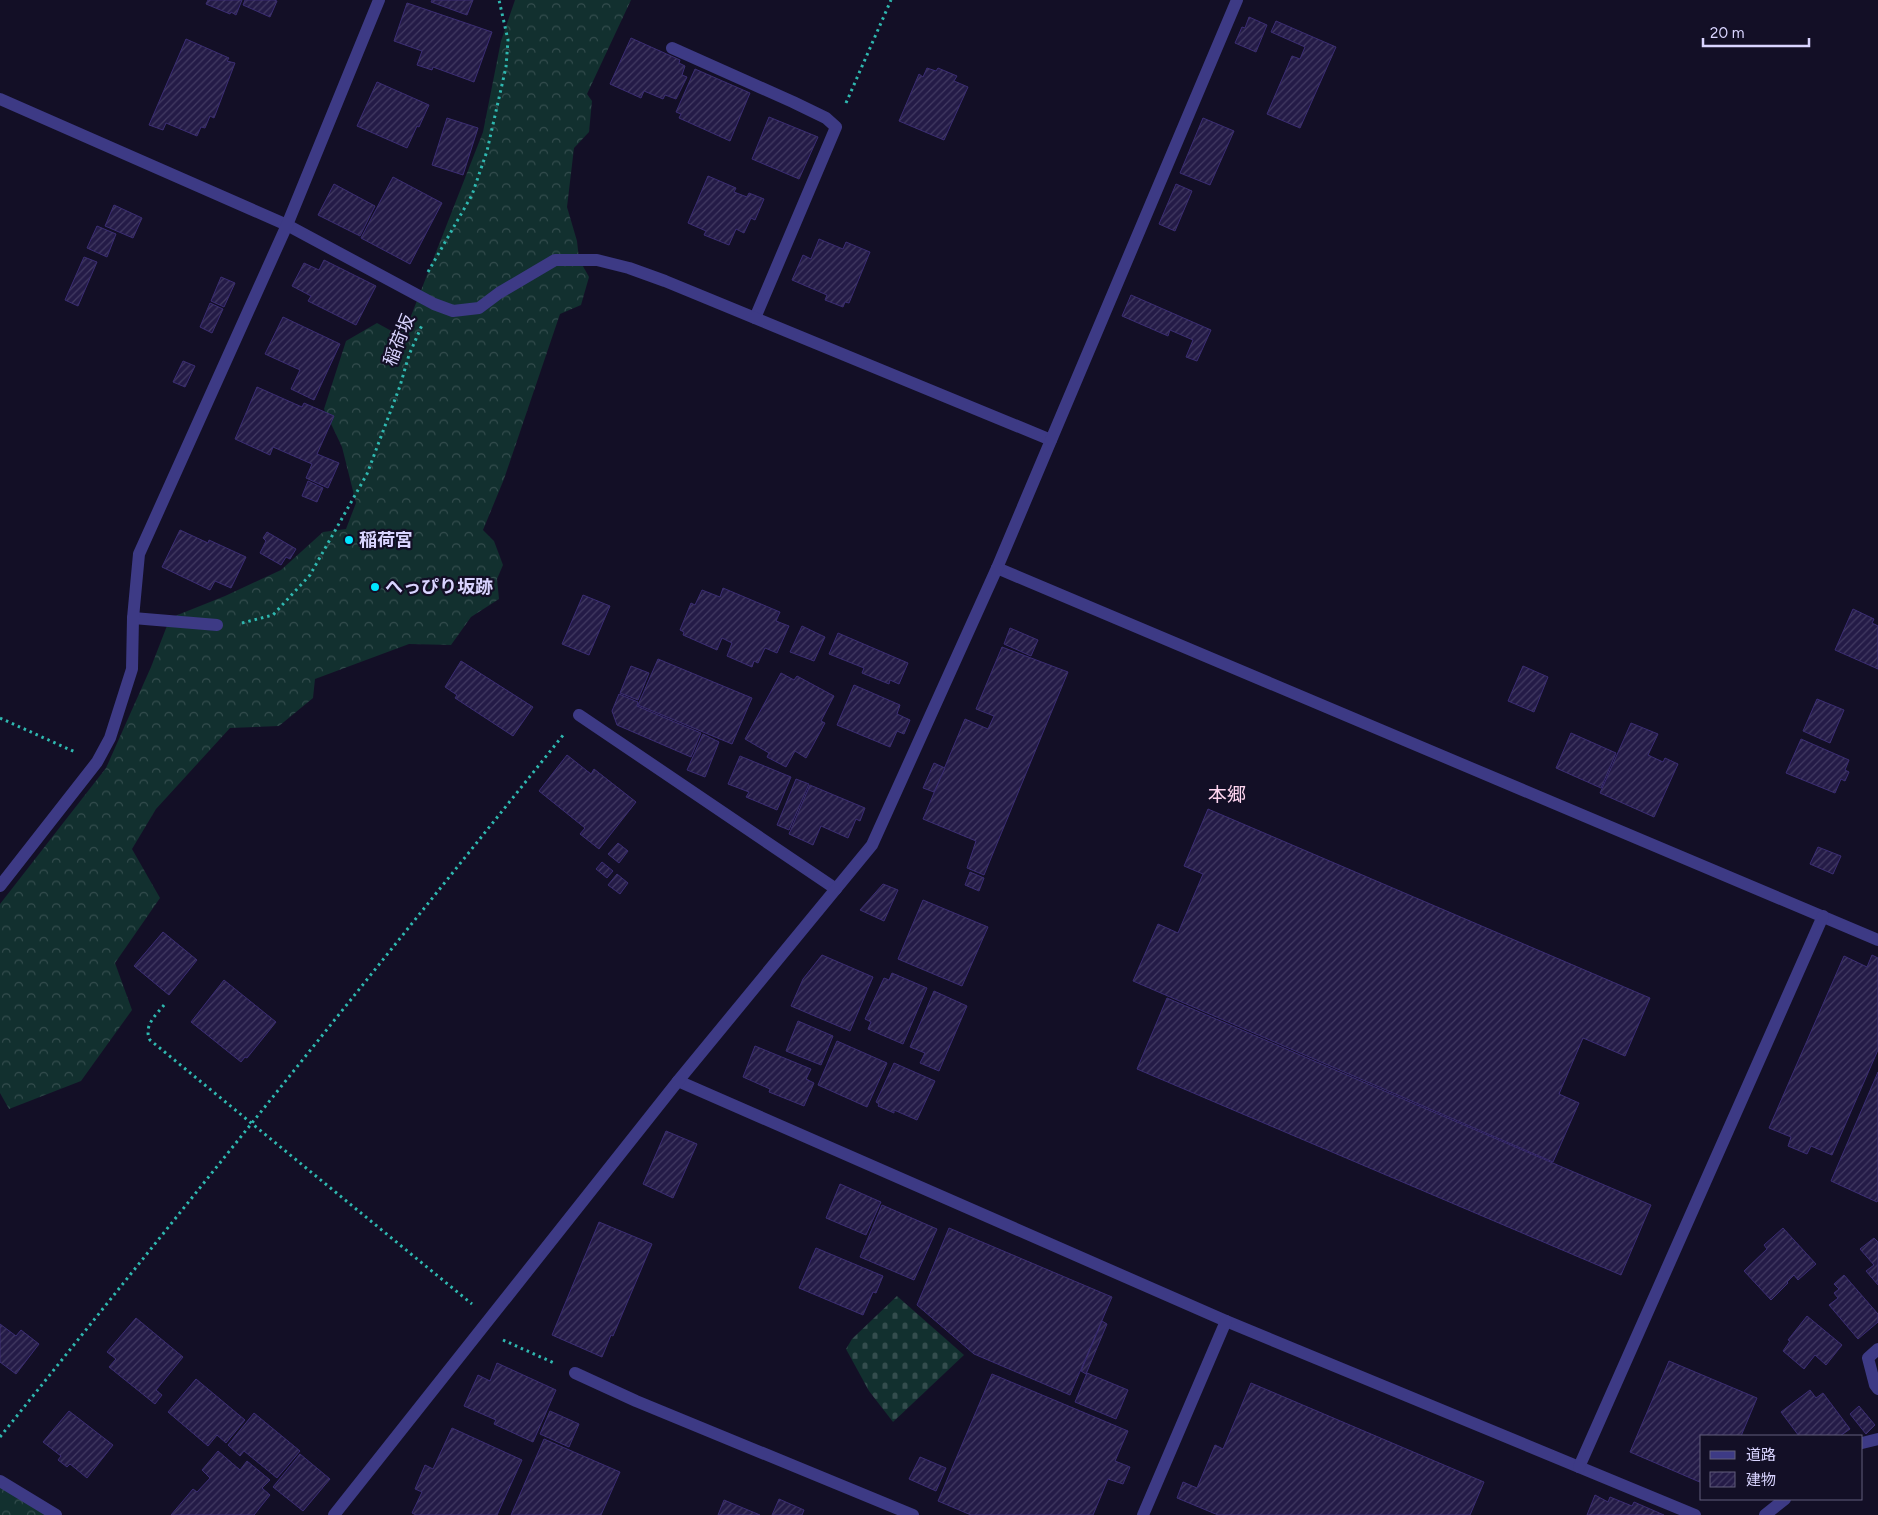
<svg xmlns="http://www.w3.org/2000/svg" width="1878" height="1515" font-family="Figtree,'Noto Sans JP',sans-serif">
	<defs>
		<pattern id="forest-crowns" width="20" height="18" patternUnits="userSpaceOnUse" patternTransform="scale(1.25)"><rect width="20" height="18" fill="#12302f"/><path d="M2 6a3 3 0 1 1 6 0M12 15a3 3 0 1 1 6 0" fill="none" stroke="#344d4e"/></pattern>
		<pattern id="cemetery-stones" width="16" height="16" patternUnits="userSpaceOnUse" patternTransform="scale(1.25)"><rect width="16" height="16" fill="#12302f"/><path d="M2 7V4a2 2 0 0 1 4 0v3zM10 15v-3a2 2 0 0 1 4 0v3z" fill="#344d4e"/></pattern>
		<pattern id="building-hatch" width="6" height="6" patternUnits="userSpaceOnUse" patternTransform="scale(1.25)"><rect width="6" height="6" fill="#241b47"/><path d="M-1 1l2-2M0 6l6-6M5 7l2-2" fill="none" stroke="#433b63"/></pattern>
	</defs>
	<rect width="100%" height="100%" fill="#130f26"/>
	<!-- forest -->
	<g fill="url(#forest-crowns)">
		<polygon points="515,0 631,0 587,94 592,101 589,132 574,148 567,207 577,241 579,259 589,277 581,305 560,314 504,479 483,530 494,541 503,565 497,579 499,599 471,617 451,645 409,644 315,679 313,698 279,726 230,728 156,809 132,849 160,898 115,963 132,1010 81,1081 9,1109 0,1093 0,904 106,768 151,667 170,618 225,596 281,570 323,532 346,529 356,503 342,447 324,409 346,341 377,323 397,334 411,316 483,132 501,41"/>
		<polygon points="0,1487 52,1515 0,1515"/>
	</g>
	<!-- cemetery -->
	<polygon fill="url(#cemetery-stones)" points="897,1296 964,1355 893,1422 869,1391 846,1349 852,1339"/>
	<!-- building -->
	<g fill="url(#building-hatch)" stroke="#3b2d73">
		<polygon points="208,0 242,0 236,15 231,12 230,14 206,4"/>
		<polygon points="245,0 274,0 277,1 270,17 243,5"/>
		<polygon points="432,0 473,0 467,15 431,2"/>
		<polygon points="407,3 492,32 474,82 433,67 432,70 417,65 422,51 394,41"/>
		<polygon points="1249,17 1267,25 1256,52 1235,43 1242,27 1245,28"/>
		<polygon points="1276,21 1336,47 1300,128 1267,114 1292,56 1300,59 1305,47 1271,32"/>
		<polygon points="631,38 680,60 679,63 685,66 682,75 687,77 676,99 665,95 663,99 644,91 641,98 610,84"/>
		<polygon points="186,39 229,58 227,61 235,63 214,118 210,116 205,128 201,127 197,136 166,123 163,130 149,125"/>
		<polygon points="927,68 936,71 938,68 957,76 954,81 968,87 944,140 899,121 919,74 923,77"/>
		<polygon points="695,69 750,93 730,141 679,118 681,114 676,112"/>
		<polygon points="377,82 429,105 419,127 417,126 407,148 357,126"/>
		<polygon points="769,117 818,137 799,179 752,159"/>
		<polygon points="447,118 478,128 463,175 432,165"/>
		<polygon points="1203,118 1234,131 1210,185 1180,173"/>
		<polygon points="708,176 736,188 734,192 747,197 749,193 764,199 755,220 751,218 744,233 736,229 729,245 704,235 706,231 688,223"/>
		<polygon points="393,177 442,203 410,264 361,238"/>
		<polygon points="334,184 375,206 360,236 318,215"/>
		<polygon points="1176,184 1192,191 1175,231 1159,224"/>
		<polygon points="114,205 142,218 133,238 105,226"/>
		<polygon points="97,226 116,234 107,257 87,248"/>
		<polygon points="819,239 843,249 846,242 870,252 849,303 845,302 843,307 825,300 827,295 792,280 803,255 811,259"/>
		<polygon points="84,257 97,262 78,306 65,300"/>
		<polygon points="324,260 376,286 356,325 308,301 311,296 292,286 304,263 319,270"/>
		<polygon points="221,277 235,283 224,307 211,301"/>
		<polygon points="1131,295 1211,330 1197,361 1186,357 1193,340 1170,330 1168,336 1122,316"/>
		<polygon points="210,303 223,309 212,333 200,327"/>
		<polygon points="283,317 340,344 314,400 291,389 300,370 265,354"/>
		<polygon points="183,361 195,366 185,387 173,382"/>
		<polygon points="257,387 302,407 304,403 334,416 317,454 339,463 328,488 306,478 312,464 273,447 270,455 235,439"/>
		<polygon points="308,481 323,488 317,502 302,496"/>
		<polygon points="180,530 208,543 209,540 246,557 231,588 215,581 210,590 162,567"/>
		<polygon points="267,532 296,549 290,559 286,557 281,565 260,553 266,541 263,538"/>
		<polygon points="723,588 780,612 776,621 789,626 777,653 765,648 758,663 754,661 752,667 727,656 732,643 722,638 717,650 683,635 684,632 680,630 691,603 695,605 702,590 720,597"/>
		<polygon points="583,595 610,606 589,655 562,644"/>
		<polygon points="1853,609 1874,619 1872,623 1878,626 1878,669 1835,650"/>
		<polygon points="802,626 825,637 814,661 790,652"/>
		<polygon points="1010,628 1038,640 1031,656 1004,644"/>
		<polygon points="838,633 908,663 899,684 890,680 889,684 862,673 864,668 829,654"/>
		<polygon points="1002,647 1068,672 984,875 967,868 976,841 923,819 965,719 988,729 994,716 976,709"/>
		<polygon points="658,659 752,698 732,744 638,705"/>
		<polygon points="461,661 533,707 513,736 455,698 457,695 445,687"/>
		<polygon points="631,666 649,673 638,700 620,693"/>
		<polygon points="1523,666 1548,677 1534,712 1508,701"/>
		<polygon points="781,673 794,680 797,676 834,696 821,721 825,723 806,758 795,751 786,767 767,757 769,753 745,739"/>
		<polygon points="854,685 900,705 897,714 910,720 904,734 897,731 890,747 837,725"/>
		<polygon points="619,694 638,702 637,706 701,733 691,757 617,725 612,711"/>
		<polygon points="1817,699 1844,710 1830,743 1803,731"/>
		<polygon points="1631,723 1658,734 1648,755 1663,762 1665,758 1678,764 1654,817 1600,793"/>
		<polygon points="1571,733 1616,753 1601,788 1556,768"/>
		<polygon points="703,734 719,742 705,777 687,770"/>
		<polygon points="1801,739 1849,760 1845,770 1849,772 1845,781 1841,779 1835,793 1786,773"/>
		<polygon points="567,755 591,774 594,769 636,802 599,849 580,834 585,828 539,791"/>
		<polygon points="740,756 791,777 777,810 746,797 749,792 728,784"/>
		<polygon points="934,763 945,768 934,792 923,788"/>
		<polygon points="796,779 809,784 789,830 777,825"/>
		<polygon points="810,785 865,808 860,821 856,819 848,838 821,826 813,845 789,834"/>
		<polygon points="1208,809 1650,998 1625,1056 1583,1038 1559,1094 1579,1103 1553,1162 1133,981 1158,924 1178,933 1203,874 1184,866"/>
		<polygon points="618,843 628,851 619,863 608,854"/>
		<polygon points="1818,847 1841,856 1833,874 1810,864"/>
		<polygon points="602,862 613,871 607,878 596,869"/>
		<polygon points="970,872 984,878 979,891 965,885"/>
		<polygon points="617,874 628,883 620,894 608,885"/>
		<polygon points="883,884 898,890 884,921 860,910"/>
		<polygon points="923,900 988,927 962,986 898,959"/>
		<polygon points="163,932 197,960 169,995 134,966"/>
		<polygon points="822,955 873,977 850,1031 791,1006 803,979"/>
		<polygon points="1872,955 1878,958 1878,1050 1832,1155 1811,1146 1807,1154 1788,1146 1791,1137 1769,1128 1844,956 1867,967"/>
		<polygon points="892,973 927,988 903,1044 868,1029 871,1022 865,1019 884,978 889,980"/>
		<polygon points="224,980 276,1022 247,1058 245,1057 241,1062 191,1022"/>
		<polygon points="934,991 967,1006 939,1071 920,1063 925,1053 910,1047"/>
		<polygon points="1167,998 1651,1205 1621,1275 1137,1069"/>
		<polygon points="798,1021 833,1036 821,1065 786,1051"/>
		<polygon points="837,1041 887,1063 867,1107 818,1085"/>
		<polygon points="755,1046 811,1069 806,1079 814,1083 804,1106 769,1092 770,1089 743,1077"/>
		<polygon points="894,1063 935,1081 917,1120 894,1110 894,1113 878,1106 879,1104 876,1102"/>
		<polygon points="1878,1072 1878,1200 1877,1202 1831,1181"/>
		<polygon points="666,1131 697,1144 673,1198 643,1184"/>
		<polygon points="840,1184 881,1202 866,1235 826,1218"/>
		<polygon points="882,1205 937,1229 914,1280 860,1257"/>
		<polygon points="599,1222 652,1244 613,1336 611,1335 602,1357 552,1335"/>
		<polygon points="949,1228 1112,1297 1070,1395 974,1354 917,1305"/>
		<polygon points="1783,1228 1816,1264 1798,1280 1794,1275 1787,1282 1788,1283 1771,1300 1744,1271 1767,1249 1764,1245"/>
		<polygon points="1874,1238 1878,1242 1878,1285 1866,1271 1874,1265 1860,1249"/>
		<polygon points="816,1248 883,1276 876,1293 873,1292 863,1315 799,1288"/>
		<polygon points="1844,1275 1878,1314 1878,1322 1858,1339 1829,1305 1838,1298 1834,1293 1839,1289 1834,1284"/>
		<polygon points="1807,1316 1842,1345 1826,1365 1815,1355 1804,1369 1783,1351 1790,1341 1788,1340"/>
		<polygon points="136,1318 183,1357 156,1390 162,1395 155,1404 109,1367 116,1359 107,1352"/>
		<polygon points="1102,1321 1107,1324 1086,1374 1081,1371"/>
		<polygon points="0,1324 16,1336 21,1330 39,1344 16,1374 0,1362"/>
		<polygon points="1669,1361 1757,1398 1741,1436 1702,1436 1702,1483 1630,1452"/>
		<polygon points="497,1363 556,1390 533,1442 494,1424 496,1420 464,1406 478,1375 490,1381"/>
		<polygon points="1087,1373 1128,1390 1116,1419 1075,1402"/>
		<polygon points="992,1374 1128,1431 1115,1461 1130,1467 1123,1484 1108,1479 1093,1515 971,1515 938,1501"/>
		<polygon points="196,1379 245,1420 226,1443 217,1435 208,1446 168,1412"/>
		<polygon points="1251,1383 1484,1482 1470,1515 1218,1515 1177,1498 1183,1482 1197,1488 1215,1445 1223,1449"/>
		<polygon points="1810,1390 1816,1398 1823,1393 1850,1429 1840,1436 1799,1436 1781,1412"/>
		<polygon points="1859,1406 1875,1425 1866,1434 1850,1414"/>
		<polygon points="69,1411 113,1445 87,1478 70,1464 67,1467 58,1460 61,1456 43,1442"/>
		<polygon points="550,1411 579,1424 569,1447 540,1434"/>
		<polygon points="254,1413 300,1451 277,1478 244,1451 240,1456 228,1445"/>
		<polygon points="452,1428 522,1460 497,1515 416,1515 412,1513 422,1492 415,1489 425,1465 433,1469"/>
		<polygon points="544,1439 620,1472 601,1515 511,1515"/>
		<polygon points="218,1451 240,1470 247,1461 270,1480 262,1488 270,1495 254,1515 171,1515 193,1489 197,1492 210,1478 202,1470"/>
		<polygon points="300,1454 330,1479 303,1511 273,1487"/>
		<polygon points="920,1457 946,1468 936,1491 909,1479"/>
		<polygon points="1595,1495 1608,1502 1610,1497 1632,1506 1634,1502 1664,1515 1587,1515"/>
		<polygon points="779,1499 804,1510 802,1515 772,1515"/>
		<polygon points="724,1500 760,1515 718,1515"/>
	</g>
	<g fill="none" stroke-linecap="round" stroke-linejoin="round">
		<!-- path -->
		<g stroke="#2fb8b0" stroke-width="3" stroke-dasharray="2.5 4" stroke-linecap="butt">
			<polyline points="846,103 891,0"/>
			<polyline points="428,272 472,195 487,151 506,67 508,40 499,0"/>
			<polyline points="242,623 273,615 310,575 367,474 400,386 409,355 422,325"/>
			<polyline points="0,718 75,752"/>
			<path d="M164 1005C156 1015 143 1026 150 1040L472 1304"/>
			<polyline points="503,1340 554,1363"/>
			<polyline points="0,1437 564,734"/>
		</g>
		<!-- lane -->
		<g stroke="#3d3a85" stroke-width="12">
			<polyline points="672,48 793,102 826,118 836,127 755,318"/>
			<polyline points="133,618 217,625"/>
		</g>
		<!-- street -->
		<g stroke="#3d3a85" stroke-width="12">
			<polyline points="0,99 287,225 434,304 453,311 479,308 499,293 555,260 597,260 629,268 665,281 1051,440"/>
			<polyline points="997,568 1878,940"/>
			<polyline points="579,715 836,889"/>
			<polyline points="0,886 97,762 110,738 132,669 133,618 139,554 287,225 379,0"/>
			<polyline points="678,1081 1226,1321 1695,1515"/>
			<polyline points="1878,1349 1868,1358 1875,1385 1878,1389"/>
			<polyline points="575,1373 636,1401 913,1515"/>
			<polyline points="1862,1443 1878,1439"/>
			<polyline points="1579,1467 1823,916"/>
			<polyline points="0,1481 56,1515"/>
			<polyline points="334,1515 678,1081 872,845 997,568 1237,0"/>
			<polyline points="1143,1515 1226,1321"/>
			<polyline points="1765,1515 1785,1499"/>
		</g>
	</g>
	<!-- markers -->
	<g fill="#00e5ff" stroke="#130f26" stroke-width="2">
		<circle cx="349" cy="540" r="5"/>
		<circle cx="375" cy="587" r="5"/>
	</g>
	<g text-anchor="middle" stroke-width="4.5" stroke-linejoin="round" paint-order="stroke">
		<!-- street labels -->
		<g font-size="18" fill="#d9d4ff" stroke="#130f26">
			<text transform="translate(399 340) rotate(-68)" y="6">稲荷坂</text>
		</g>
		<!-- poi labels -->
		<g font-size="18" font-weight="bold" fill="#d9d4ff" stroke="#130f26" text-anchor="start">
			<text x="359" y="546">稲荷宮</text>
			<text x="385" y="593">へっぴり坂跡</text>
		</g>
		<!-- neighbourhood labels -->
		<g font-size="19" fill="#ffd6f0" stroke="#130f26">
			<text x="1227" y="801">本郷</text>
		</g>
	</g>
	<!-- legend -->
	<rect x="1700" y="1435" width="162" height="65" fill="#130f26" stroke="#625e7d"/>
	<rect x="1710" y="1451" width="25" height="8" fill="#3d3a85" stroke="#625e7d"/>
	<text x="1746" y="1460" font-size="15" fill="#d9d4ff">道路</text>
	<rect x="1710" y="1472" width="25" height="15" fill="url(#building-hatch)" stroke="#625e7d"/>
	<text x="1746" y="1485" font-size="15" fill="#d9d4ff">建物</text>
	<!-- scale -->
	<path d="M1703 38v8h106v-8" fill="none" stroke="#d9d4ff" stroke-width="2.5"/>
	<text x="1710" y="38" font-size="15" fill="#d9d4ff" stroke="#130f26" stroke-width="4" paint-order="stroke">20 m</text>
</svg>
